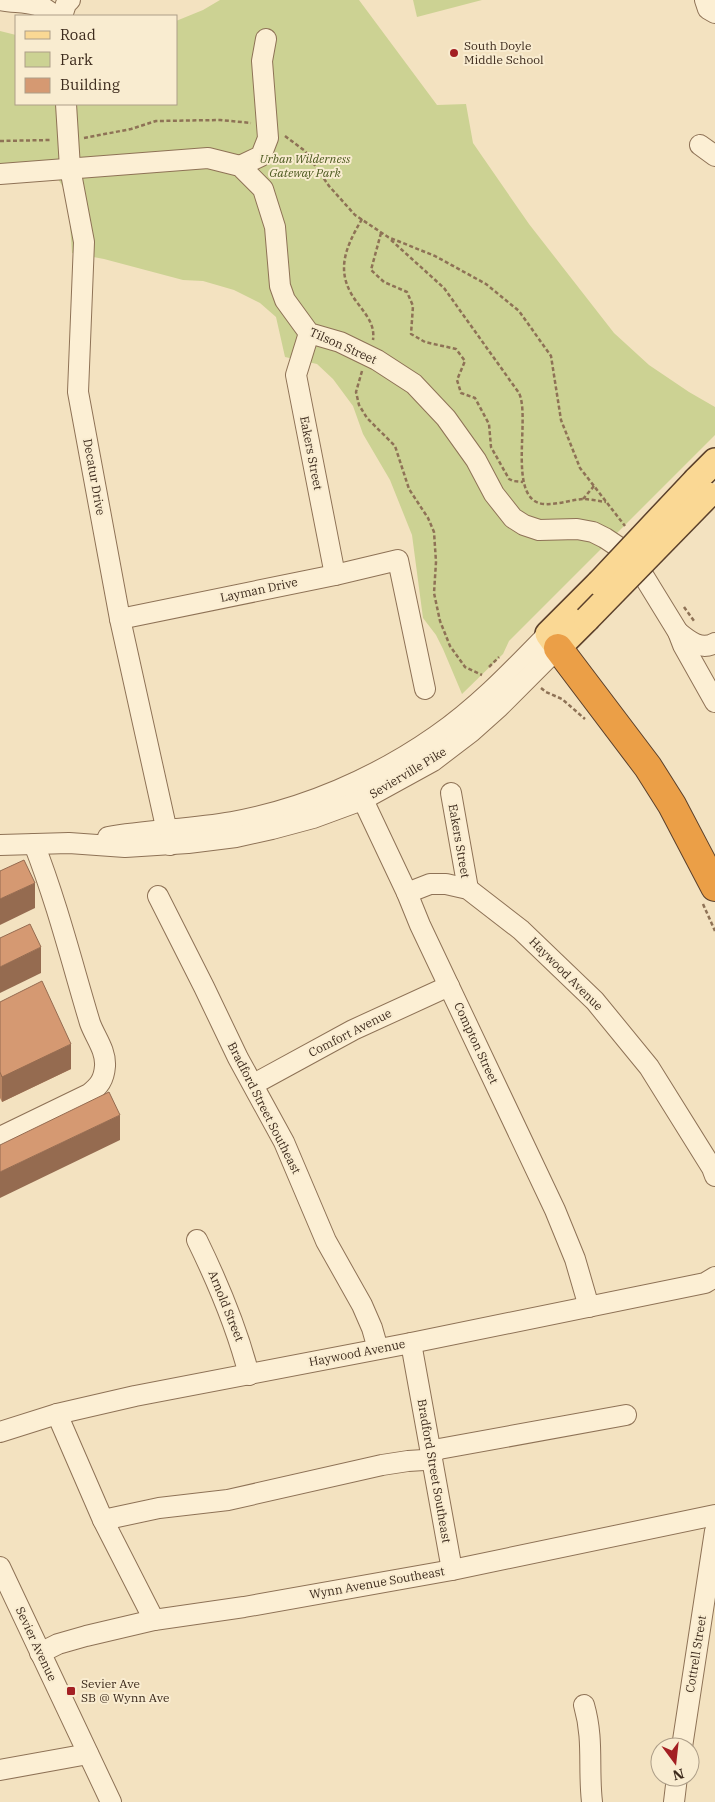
<svg xmlns="http://www.w3.org/2000/svg" width="715" height="1802" font-family="'IBM Plex Serif',serif">
	<rect width="100%" height="100%" fill="#f3e2c0"/>
	<!-- park -->
	<g fill="#ccd293">
		<polygon points="220,0 359,0 437,105 466,104 473,143 529,224 614,333 649,365 689,392 715,407 715,435 509,641 503,654 462,694 443,649 436,635 423,618 412,535 390,480 363,434 353,406 333,379 317,364 285,357 276,317 260,303 234,290 203,281 183,280 104,259 72,253 68,195 58,179 0,180 0,31 16,35 16,104 176,104 176,21 203,10"/>
		<polygon points="413,0 482,0 417,17"/>
	</g>
	<g fill="none" stroke-linecap="round" stroke-linejoin="round">
		<!-- minor casing -->
		<g stroke="#8e7256" stroke-width="22">
			<g id="minor">
				<path d="M0 0C19 4 40 0 54 16"/>
				<polyline points="705,0 708,9 715,13"/>
				<polyline points="62,16 66,4 70,0"/>
				<polyline points="66,104 70,168 84,242 78,392 120,619 170,845"/>
				<polyline points="700,145 715,156"/>
				<polyline points="240,166 261,156 268,138 262,61 266,39"/>
				<polyline points="0,174 208,158 240,166 263,189 275,227 280,286 285,300 309,333 340,342 377,360 414,384 446,418 476,460 494,494 513,518 524,525 539,530 577,529 593,532 605,538 617,546 630,559 643,575 678,632 683,645 715,702"/>
				<polyline points="309,333 296,375 335,575"/>
				<polyline points="120,619 335,575 398,560 425,689"/>
				<path d="M678 632C689 641 701 651 715 643"/>
				<polyline points="355,783 407,893 420,925 555,1210 575,1259 589,1307"/>
				<polyline points="451,793 468,889"/>
				<path d="M108 837C149 830 191 829 232 822 304 809 376 778 436 736 478 707 513 670 548 634"/>
				<polyline points="0,845 69,843 125,847 188,843 236,837 272,829 313,818 362,800 433,761 471,732 499,707 558,648"/>
				<polyline points="407,893 430,884 446,884 468,889 521,930 595,1001 649,1067 712,1168 715,1176"/>
				<polyline points="158,896 204,987 238,1058 284,1142 326,1241 362,1305 372,1328 378,1349"/>
				<polyline points="254,1084 353,1030 449,986"/>
				<path d="M0 1137 89 1094C99 1086 104 1080 105 1066 106 1050 95 1037 90 1023 72 963 57 903 34 844"/>
				<path d="M197 1240C218 1283 237 1328 249 1375"/>
				<polyline points="411,1343 452,1570"/>
				<polyline points="57,1414 103,1520 154,1620"/>
				<polyline points="0,1432 57,1414 135,1396 411,1343 705,1283 715,1277"/>
				<polyline points="103,1520 159,1508 228,1500 382,1465 408,1461 424,1460 439,1449 626,1415"/>
				<polyline points="0,1567 111,1802"/>
				<polyline points="40,1653 58,1644 86,1636 154,1620 244,1607 452,1570 715,1515"/>
				<path d="M584 1705C594 1740 588 1767 592 1802"/>
				<polyline points="682,1747 715,1531"/>
				<polyline points="0,1770 88,1754"/>
				<polyline points="674,1802 677,1777"/>
			</g>
		</g>
		<!-- major casing -->
		<g stroke="#5b402b" stroke-width="28">
			<g id="major">
				<polyline points="696,480 715,461"/>
				<polyline points="587,619 558,648 548,634 599,583"/>
			</g>
		</g>
		<!-- highway casing -->
		<g stroke="#5b402b" stroke-width="30">
			<polyline id="highway" points="558,648 648,767 672,805 715,887"/>
		</g>
		<!-- path -->
		<g stroke="#8e7256" stroke-width="2.5" stroke-dasharray="4 2.5" stroke-linecap="butt">
			<polyline points="285,136 305,151 329,186 355,215 388,237 435,256 486,284 519,311 551,356 561,420 580,468 625,526"/>
			<polyline points="84,138 131,129 156,121 220,120 251,123"/>
			<polyline points="0,141 51,140"/>
			<path d="M362 219C344 250 334 274 359 305 367 316 375 325 373 340"/>
			<polyline points="381,233 371,270 384,282 407,292 413,306 411,334 425,342 456,349 465,361 457,380 461,393 475,398 489,424 491,447 509,479 513,481 523,482"/>
			<path d="M391 240 444 288 519 393C531 418 506 501 544 504 557 505 570 500 583 499 590 499 598 501 606 502"/>
			<polyline points="362,371 356,392 359,405 367,418 395,446 409,489 428,518 434,532 436,562 434,593 440,621 450,646 465,667 482,675"/>
			<polyline points="583,499 594,486"/>
			<polyline points="684,607 694,621"/>
			<polyline points="489,667 499,657"/>
			<polyline points="541,688 546,692 562,699 585,719"/>
			<polyline points="703,904 715,931"/>
		</g>
		<!-- minor -->
		<use href="#minor" stroke="#fcefd4" stroke-width="20"/>
		<!-- major -->
		<use href="#major" stroke="#fad894" stroke-width="25"/>
		<!-- highway -->
		<use href="#highway" stroke="#eb9f47" stroke-width="28"/>
		<!-- major-bridge casing -->
		<g stroke="#5b402b" stroke-width="28" stroke-linecap="butt">
			<g id="major-bridge">
				<polyline points="599,583 696,480"/>
				<polyline points="587,619 708,495"/>
			</g>
		</g>
		<!-- major-bridge -->
		<use href="#major-bridge" stroke="#fad894" stroke-width="25"/>
	</g>
	<!-- wall -->
	<polygon fill="#b78462" points="0,1002 71,1069 2,1102 0,1098"/>
	<!-- shaded-wall -->
	<g fill="#956b50">
		<polygon points="35,883 35,908 0,925 0,899"/>
		<polygon points="41,947 41,973 0,993 0,967"/>
		<polygon points="71,1044 71,1069 2,1102 2,1077"/>
		<polygon points="120,1115 120,1140 0,1198 0,1172"/>
	</g>
	<!-- building -->
	<g fill="#d59972" stroke="#956b50">
		<polygon points="24,860 35,883 0,899 0,871"/>
		<polygon points="30,924 41,947 0,967 0,938"/>
		<polygon points="42,981 71,1044 2,1077 0,1072 0,1002"/>
		<polygon points="109,1092 120,1115 0,1172 0,1145"/>
	</g>
	<!-- markers -->
	<g fill="#a31f23" stroke="#f9ecd0" stroke-width="2">
		<circle cx="454" cy="53" r="5"/>
		<rect x="66" y="1686" width="10" height="10" rx="2.5"/>
	</g>
	<g text-anchor="middle" stroke-width="4" stroke-linejoin="round" paint-order="stroke">
		<!-- poi labels -->
		<g font-size="12" fill="#3c2a1c" stroke="#f9ecd0" text-anchor="start">
			<text x="464" y="50">South Doyle<tspan x="464" dy="14">Middle School</tspan></text>
			<text x="81" y="1688">Sevier Ave<tspan x="81" dy="14">SB @ Wynn Ave</tspan></text>
		</g>
		<!-- park labels -->
		<g font-size="12" font-style="italic" fill="#4d5a20" stroke="#f9ecd0">
			<text x="305" y="163">Urban Wilderness<tspan x="305" dy="14">Gateway Park</tspan></text>
		</g>
		<!-- street labels -->
		<g font-size="12" fill="#3c2a1c" stroke="#f9ecd0">
			<text transform="translate(343 346) rotate(24)" y="4">Tilson Street</text>
			<text transform="translate(311 453) rotate(79)" y="4">Eakers Street</text>
			<text transform="translate(94 477) rotate(80)" y="4">Decatur Drive</text>
			<text transform="translate(259 590) rotate(-12)" y="4">Layman Drive</text>
			<text transform="translate(408 773) rotate(-31)" y="4">Sevierville Pike</text>
			<text transform="translate(459 841) rotate(80)" y="4">Eakers Street</text>
			<text transform="translate(566 974) rotate(45)" y="4">Haywood Avenue</text>
			<text transform="translate(350 1033) rotate(-27)" y="4">Comfort Avenue</text>
			<text transform="translate(476 1043) rotate(65)" y="4">Compton Street</text>
			<text transform="translate(264 1108) rotate(63)" y="4">Bradford Street Southeast</text>
			<text transform="translate(226 1306) rotate(68)" y="4">Arnold Street</text>
			<text transform="translate(357 1353) rotate(-11)" y="4">Haywood Avenue</text>
			<text transform="translate(434 1471) rotate(80)" y="4">Bradford Street Southeast</text>
			<text transform="translate(377 1583) rotate(-10)" y="4">Wynn Avenue Southeast</text>
			<text transform="translate(36 1644) rotate(65)" y="4">Sevier Avenue</text>
			<text transform="translate(696 1654) rotate(-81)" y="4">Cottrell Street</text>
		</g>
	</g>
	<!-- legend -->
	<rect x="15" y="15" width="162" height="90" fill="#f9ecd0" stroke="#ad9e88"/>
	<rect x="25" y="31" width="25" height="8" fill="#fad894" stroke="#ad9e88"/>
	<text x="60" y="40" font-size="15" fill="#3c2a1c">Road</text>
	<rect x="25" y="52" width="25" height="15" fill="#ccd293" stroke="#ad9e88"/>
	<text x="60" y="65" font-size="15" fill="#3c2a1c">Park</text>
	<rect x="25" y="78" width="25" height="15" fill="#d59972" stroke="#ad9e88"/>
	<text x="60" y="90" font-size="15" fill="#3c2a1c">Building</text>
	<!-- north arrow -->
	<g transform="translate(675 1762) rotate(165)"><circle r="24" fill="#f9ecd0" stroke="#ad9e88"/>
	<path d="M0-4L9 19L0 12L-9 19Z" fill="#a31f23"/>
	<text y="-8" font-size="14" font-weight="bold" text-anchor="middle" fill="#3c2a1c">N</text>
	</g>
</svg>
